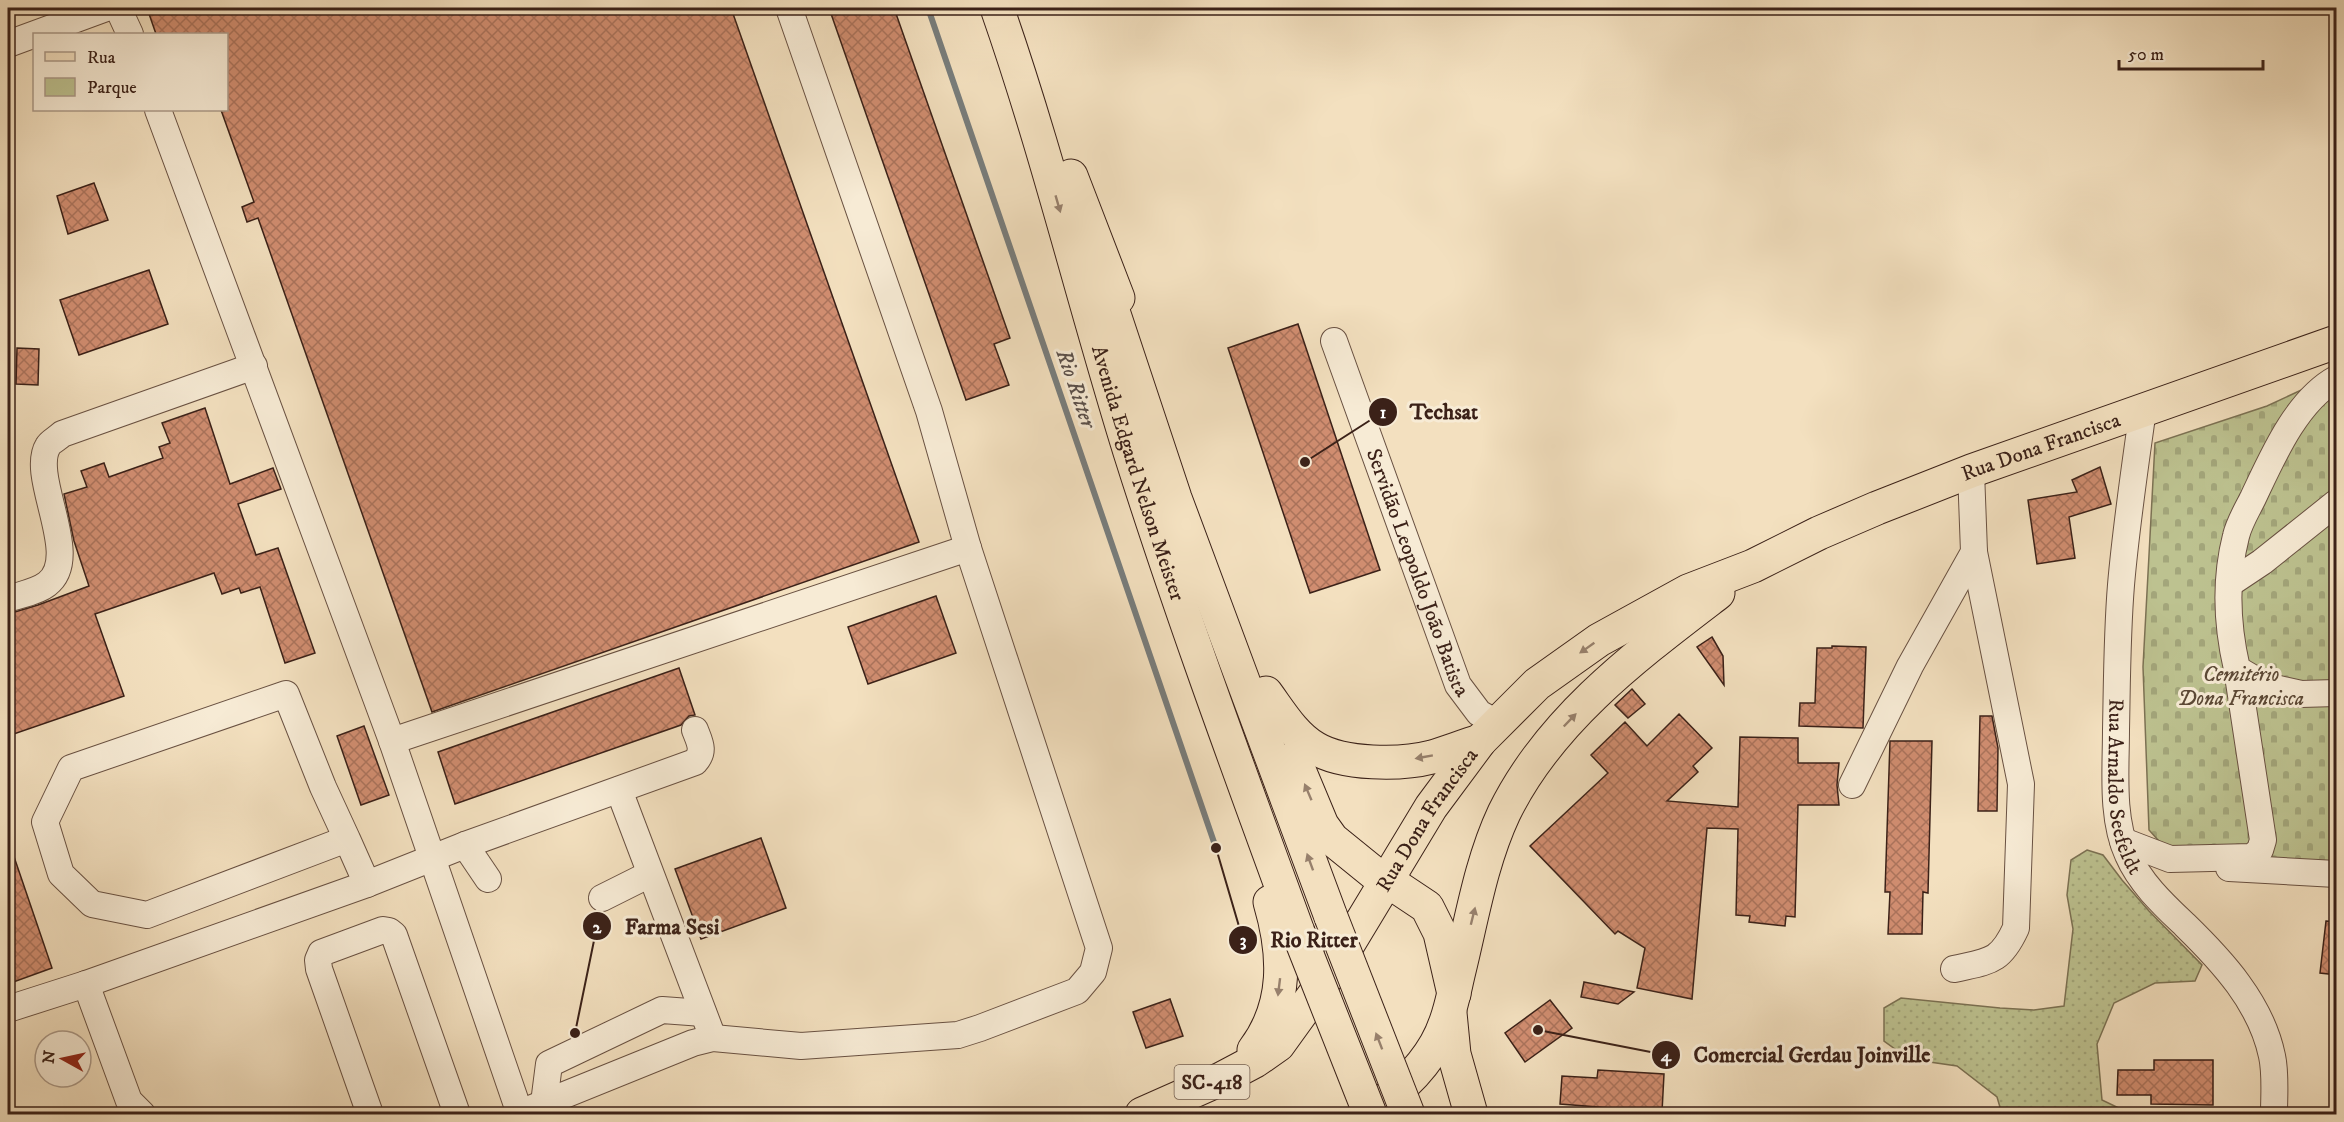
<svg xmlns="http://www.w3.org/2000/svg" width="2344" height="1122" font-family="'IM FELL DW Pica',serif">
	<defs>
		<pattern id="green-dots" width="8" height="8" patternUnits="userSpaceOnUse" patternTransform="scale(1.5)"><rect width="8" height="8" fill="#bdc290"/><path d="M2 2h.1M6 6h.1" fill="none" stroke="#a3a67b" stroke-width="1.8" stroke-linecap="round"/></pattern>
		<pattern id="cemetery-stones" width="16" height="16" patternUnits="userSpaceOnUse" patternTransform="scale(1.5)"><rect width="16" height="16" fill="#bdc290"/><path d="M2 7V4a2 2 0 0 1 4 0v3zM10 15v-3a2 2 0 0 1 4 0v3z" fill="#a3a67b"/></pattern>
		<pattern id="building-cross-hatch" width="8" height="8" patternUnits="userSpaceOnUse" patternTransform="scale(1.5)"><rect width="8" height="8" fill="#d08d70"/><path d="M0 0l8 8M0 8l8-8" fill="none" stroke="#aa735b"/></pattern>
	</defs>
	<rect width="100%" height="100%" fill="#f3e0bf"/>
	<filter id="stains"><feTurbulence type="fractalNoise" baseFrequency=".00333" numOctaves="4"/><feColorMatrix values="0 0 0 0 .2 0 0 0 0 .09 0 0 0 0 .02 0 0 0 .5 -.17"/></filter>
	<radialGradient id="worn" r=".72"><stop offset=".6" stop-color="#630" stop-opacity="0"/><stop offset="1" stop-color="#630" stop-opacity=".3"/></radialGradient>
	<!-- green -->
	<g fill="url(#green-dots)" stroke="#7c7254" stroke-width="1.5">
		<polygon points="2087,850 2103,855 2122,880 2149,911 2202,965 2195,981 2155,983 2114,1003 2097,1044 2102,1100 2129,1113 2147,1114 2002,1114 1997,1097 1957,1066 1909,1059 1884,1041 1884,1008 1901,998 2000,1008 2034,1010 2064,1006 2073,929 2067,895 2071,860"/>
		<polygon points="2252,1108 2258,1114 2208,1114"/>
	</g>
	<!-- cemetery -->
	<polygon fill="url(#cemetery-stones)" stroke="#7c7254" stroke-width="1.5" points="2336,374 2336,865 2167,850 2149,830 2143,667 2155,443 2267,406"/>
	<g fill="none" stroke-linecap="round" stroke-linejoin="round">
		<!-- stream -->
		<polyline stroke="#787d7c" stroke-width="6" points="928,8 1216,848"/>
	</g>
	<!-- building -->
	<g fill="url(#building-cross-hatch)" stroke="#3b2118" stroke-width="1.5">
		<polygon points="147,8 731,8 919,542 432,712 258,218 247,222 242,207 254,202 221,110 226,110 226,34 156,34"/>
		<polygon points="829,8 894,8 1010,338 994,344 1009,385 966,400"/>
		<polygon points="94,183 108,220 68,234 57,196"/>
		<polygon points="149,270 168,324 79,355 60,300"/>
		<polygon points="1298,324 1380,570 1310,593 1228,348"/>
		<polygon points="17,348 39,349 38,385 16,384"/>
		<polygon points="205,408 230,484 273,468 281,489 238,504 256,555 278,548 315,653 285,663 260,587 241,593 239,588 222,594 214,573 95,614 124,696 8,736 8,614 38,605 89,586 74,541 64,494 87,487 81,471 104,463 109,477 163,458 159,447 170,443 162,423"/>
		<polygon points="2100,467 2111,504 2069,517 2075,558 2037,564 2028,500 2077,492 2072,480"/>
		<polygon points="936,596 956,653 868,684 848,627"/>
		<polygon points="1712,637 1723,656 1724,685 1697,647"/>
		<polygon points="1832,646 1866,647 1863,728 1799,726 1800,703 1815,703 1817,648 1832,648"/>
		<polygon points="679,668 695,715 689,716 681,725 455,804 438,752"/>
		<polygon points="1632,689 1645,704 1628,718 1615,705"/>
		<polygon points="1679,714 1712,748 1693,766 1698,772 1667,801 1738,807 1740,737 1798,738 1798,763 1839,763 1837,785 1839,805 1798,805 1795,917 1786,916 1785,926 1749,922 1750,916 1736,915 1738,829 1707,828 1692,999 1637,988 1645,948 1618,931 1615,934 1530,846 1608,773 1591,755 1625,722 1647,746"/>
		<polygon points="1980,716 1992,716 1998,748 1997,811 1978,811"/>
		<polygon points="364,726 389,795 361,805 337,736"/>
		<polygon points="1890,741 1932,741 1928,893 1923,892 1922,934 1888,934 1890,892 1885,892"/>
		<polygon points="761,838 786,908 701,939 675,869"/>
		<polygon points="10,845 52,968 8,984 8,846"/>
		<polygon points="2326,921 2337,922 2337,975 2320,973"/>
		<polygon points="1584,982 1634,992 1618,1004 1581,997"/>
		<polygon points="1170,999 1183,1036 1146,1048 1133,1012"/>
		<polygon points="1550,1000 1572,1028 1525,1062 1505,1033"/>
		<polygon points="2154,1060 2213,1060 2213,1105 2151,1104 2151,1095 2117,1095 2118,1070 2154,1070"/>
		<polygon points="1598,1070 1664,1074 1662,1112 1560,1104 1562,1076 1597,1078"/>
	</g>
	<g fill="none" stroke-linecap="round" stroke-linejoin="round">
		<!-- minor casing -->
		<g stroke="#695142" stroke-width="28">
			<g id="minor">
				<polyline points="118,8 130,34"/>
				<polyline points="8,44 106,8"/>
				<polyline points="158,110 392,741 520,1114"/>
				<path id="s1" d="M1334 341 1458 685 1479 713 1497 723"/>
				<path d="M2336 379C2296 401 2272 458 2253 498 2247 510 2239 523 2236 536 2225 579 2227 626 2237 669L2266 686 2301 694 2336 693"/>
				<path id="s2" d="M2143 409C2135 467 2126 526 2121 585 2117 633 2117 681 2116 730 2116 770 2111 818 2128 855 2140 883 2164 905 2185 925 2222 961 2261 1003 2272 1056 2276 1074 2274 1095 2274 1114"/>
				<polyline points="2229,584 2262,562 2336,503"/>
				<path d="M8 599C19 595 37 592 47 584 83 557 29 477 48 446 50 442 58 438 62 434L254 366"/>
				<polyline points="392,741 968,548"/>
				<polyline points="1852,785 1910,666 1974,552 1971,471"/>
				<polyline points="619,790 713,1038"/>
				<polyline points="347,839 323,787 286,694 71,768 45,822 61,874 92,904 147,915 347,839 367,884"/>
				<polyline points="2123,841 2170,859 2252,857 2260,850 2263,840 2237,669"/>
				<polyline points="465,845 488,879"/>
				<polyline points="2229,868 2336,874"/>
				<polyline points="602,898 650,874"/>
				<path d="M1954 969C1989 961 2000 963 2016 928L2021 784 1974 552"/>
				<polyline points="86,984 129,1101 142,1114"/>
				<path d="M8 1009 86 984 367 884 465 845 695 762C705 751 700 743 695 730"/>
				<polyline points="544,1103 549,1064 662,1010 703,1013"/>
				<polyline points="520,1113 693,1043 713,1038 801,1046 958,1035 980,1028 1077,991 1093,972 1099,948 968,548 929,411 789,8"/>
				<polyline points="370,1114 319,969 318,960 321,953 383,930 389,931 394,935 457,1114"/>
			</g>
		</g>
		<!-- major casing -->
		<g stroke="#3b2118" stroke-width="35">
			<g id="major">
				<path id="s3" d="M997 8C1048 154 1084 304 1130 452 1181 614 1240 773 1298 932"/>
				<polyline points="1071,176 1118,298"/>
				<polyline points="1102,278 1175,498 1331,917"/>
				<path d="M1266 693C1280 712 1294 736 1315 748 1343 765 1401 765 1432 757 1448 752 1464 746 1480 741"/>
				<polyline points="1294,758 1322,825 1332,839 1385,882 1397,887 1427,907 1440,933 1454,994"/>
				<polyline points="1450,1013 1454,1054 1471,1114"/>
				<path d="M1254 1050C1288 1005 1285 953 1270 902"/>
				<path id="s4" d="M1142 1114 1221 1079 1255 1061 1278 1045 1335 966 1431 807 1480 741 1537 684 1599 640 1688 591 1753 566 1819 533 1877 508 1971 471 2336 342"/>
				<path d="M1365 1114C1392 1098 1420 1072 1436 1044 1449 1021 1453 996 1459 971 1472 918 1481 862 1504 813 1550 719 1637 655 1718 593"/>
			</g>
		</g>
		<!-- minor -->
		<use href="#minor" stroke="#f7ebd5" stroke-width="26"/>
		<!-- major -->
		<use href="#major" stroke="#f3e0bf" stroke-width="33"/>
		<!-- major-bridge casing -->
		<g stroke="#3b2118" stroke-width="35" stroke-linecap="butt">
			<g id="major-bridge">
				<polyline points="1331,917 1408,1114"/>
				<polyline points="1298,932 1370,1114"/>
			</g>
		</g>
		<!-- major-bridge -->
		<use href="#major-bridge" stroke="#f3e0bf" stroke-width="33"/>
	</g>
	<!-- one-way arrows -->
	<defs><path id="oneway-solid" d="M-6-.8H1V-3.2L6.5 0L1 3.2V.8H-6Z" transform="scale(1.5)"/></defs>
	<g fill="#97806c">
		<use href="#oneway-solid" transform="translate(1058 204) rotate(74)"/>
		<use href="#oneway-solid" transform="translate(1587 648) rotate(145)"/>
		<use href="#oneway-solid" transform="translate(1570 720) rotate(-46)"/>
		<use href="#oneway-solid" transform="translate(1424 757) rotate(170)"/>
		<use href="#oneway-solid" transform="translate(1308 792) rotate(-113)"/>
		<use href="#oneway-solid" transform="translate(1310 862) rotate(-110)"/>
		<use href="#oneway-solid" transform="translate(1473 916) rotate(-76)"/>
		<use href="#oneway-solid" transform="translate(1279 987) rotate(97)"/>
		<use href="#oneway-solid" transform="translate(1379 1041) rotate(-111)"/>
	</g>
	<g text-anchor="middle" stroke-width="6" stroke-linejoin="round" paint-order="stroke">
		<!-- shield labels -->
		<rect fill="#f7ebd5" stroke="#735e51" stroke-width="1.5" x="1174.5" y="1065" width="75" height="34" rx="4.5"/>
		<g font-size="20" font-weight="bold" fill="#3b2118">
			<text x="1212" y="1089">SC-418</text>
		</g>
		<!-- street labels -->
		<g font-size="21" fill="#3b2118" stroke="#f7ebd5">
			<text dy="7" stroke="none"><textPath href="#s4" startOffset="1158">Rua Dona Francisca</textPath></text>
			<text dy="7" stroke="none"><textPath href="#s3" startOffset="486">Avenida Edgard Nelson Meister</textPath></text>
			<text dy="7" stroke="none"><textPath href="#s1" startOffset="246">Servidão Leopoldo João Batista</textPath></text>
			<text dy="7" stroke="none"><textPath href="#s2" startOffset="380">Rua Arnaldo Seefeldt</textPath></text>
			<text dy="7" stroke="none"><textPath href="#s4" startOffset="423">Rua Dona Francisca</textPath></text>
		</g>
		<!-- park labels -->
		<g font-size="21" font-style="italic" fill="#5c4936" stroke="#f7ebd5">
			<text x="2241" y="681">Cemitério<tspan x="2241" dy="24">Dona Francisca</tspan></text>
		</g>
		<!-- water labels -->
		<g font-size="22" font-style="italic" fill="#5a4f4a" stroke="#f7ebd5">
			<text transform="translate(1077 388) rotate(71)" y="8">Rio Ritter</text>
		</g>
	</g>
	<!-- callouts -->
	<path fill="none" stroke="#3b2118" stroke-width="2" d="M1305 462L1383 412M575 1033L597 926M1216 848L1243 940M1538 1030L1666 1055"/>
	<g fill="#3b2118" stroke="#f7ebd5" stroke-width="2">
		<circle cx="1305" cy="462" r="6"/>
		<circle cx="575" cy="1033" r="6"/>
		<circle cx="1216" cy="848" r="6"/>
		<circle cx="1538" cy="1030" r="6"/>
		<circle cx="1383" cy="412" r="15"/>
		<circle cx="597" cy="926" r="15"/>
		<circle cx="1243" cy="940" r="15"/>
		<circle cx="1666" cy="1055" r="15"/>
	</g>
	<g font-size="18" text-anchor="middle" font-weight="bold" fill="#fff">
		<text x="1383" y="418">1</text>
		<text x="597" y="933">2</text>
		<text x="1243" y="946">3</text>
		<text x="1666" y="1061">4</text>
	</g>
	<g font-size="22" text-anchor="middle" font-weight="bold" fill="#3b2118" stroke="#f7ebd5" stroke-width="6" stroke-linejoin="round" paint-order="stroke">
		<text x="1444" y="419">Techsat</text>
		<text x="672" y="934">Farma Sesi</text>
		<text x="1314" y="947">Rio Ritter</text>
		<text x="1812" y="1062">Comercial Gerdau Joinville</text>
	</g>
	<!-- margin -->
	<rect width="2344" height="1122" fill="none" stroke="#f3e0bf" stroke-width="30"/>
	<rect x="9" y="9" width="2326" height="1104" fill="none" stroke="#3b2118" stroke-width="3"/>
	<rect x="15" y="15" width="2314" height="1092" fill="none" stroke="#3b2118" stroke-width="1.5"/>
	<!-- legend -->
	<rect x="33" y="33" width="195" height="78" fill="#f7ebd5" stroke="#ac9a89" stroke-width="1.5"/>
	<rect x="45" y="52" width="30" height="9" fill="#f3e0bf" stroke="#ac9a89" stroke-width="1.5"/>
	<text x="87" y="63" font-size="18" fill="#3b2118">Rua</text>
	<rect x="45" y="78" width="30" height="18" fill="#bdc290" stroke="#ac9a89" stroke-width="1.5"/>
	<text x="87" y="93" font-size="18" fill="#3b2118">Parque</text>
	<!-- north arrow -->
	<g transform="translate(63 1059) rotate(278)"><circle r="28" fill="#f7ebd5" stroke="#ac9a89" stroke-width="1.5"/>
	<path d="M0-4.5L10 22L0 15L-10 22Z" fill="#8f2418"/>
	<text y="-9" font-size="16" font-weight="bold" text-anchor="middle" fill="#3b2118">N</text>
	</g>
	<!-- scale -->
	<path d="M2119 60v9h144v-9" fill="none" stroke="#3b2118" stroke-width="3"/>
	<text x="2128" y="60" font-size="18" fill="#3b2118" stroke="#f7ebd5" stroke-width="4.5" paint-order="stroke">50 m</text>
	<rect width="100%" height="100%" filter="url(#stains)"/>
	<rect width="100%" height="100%" fill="url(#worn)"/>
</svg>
